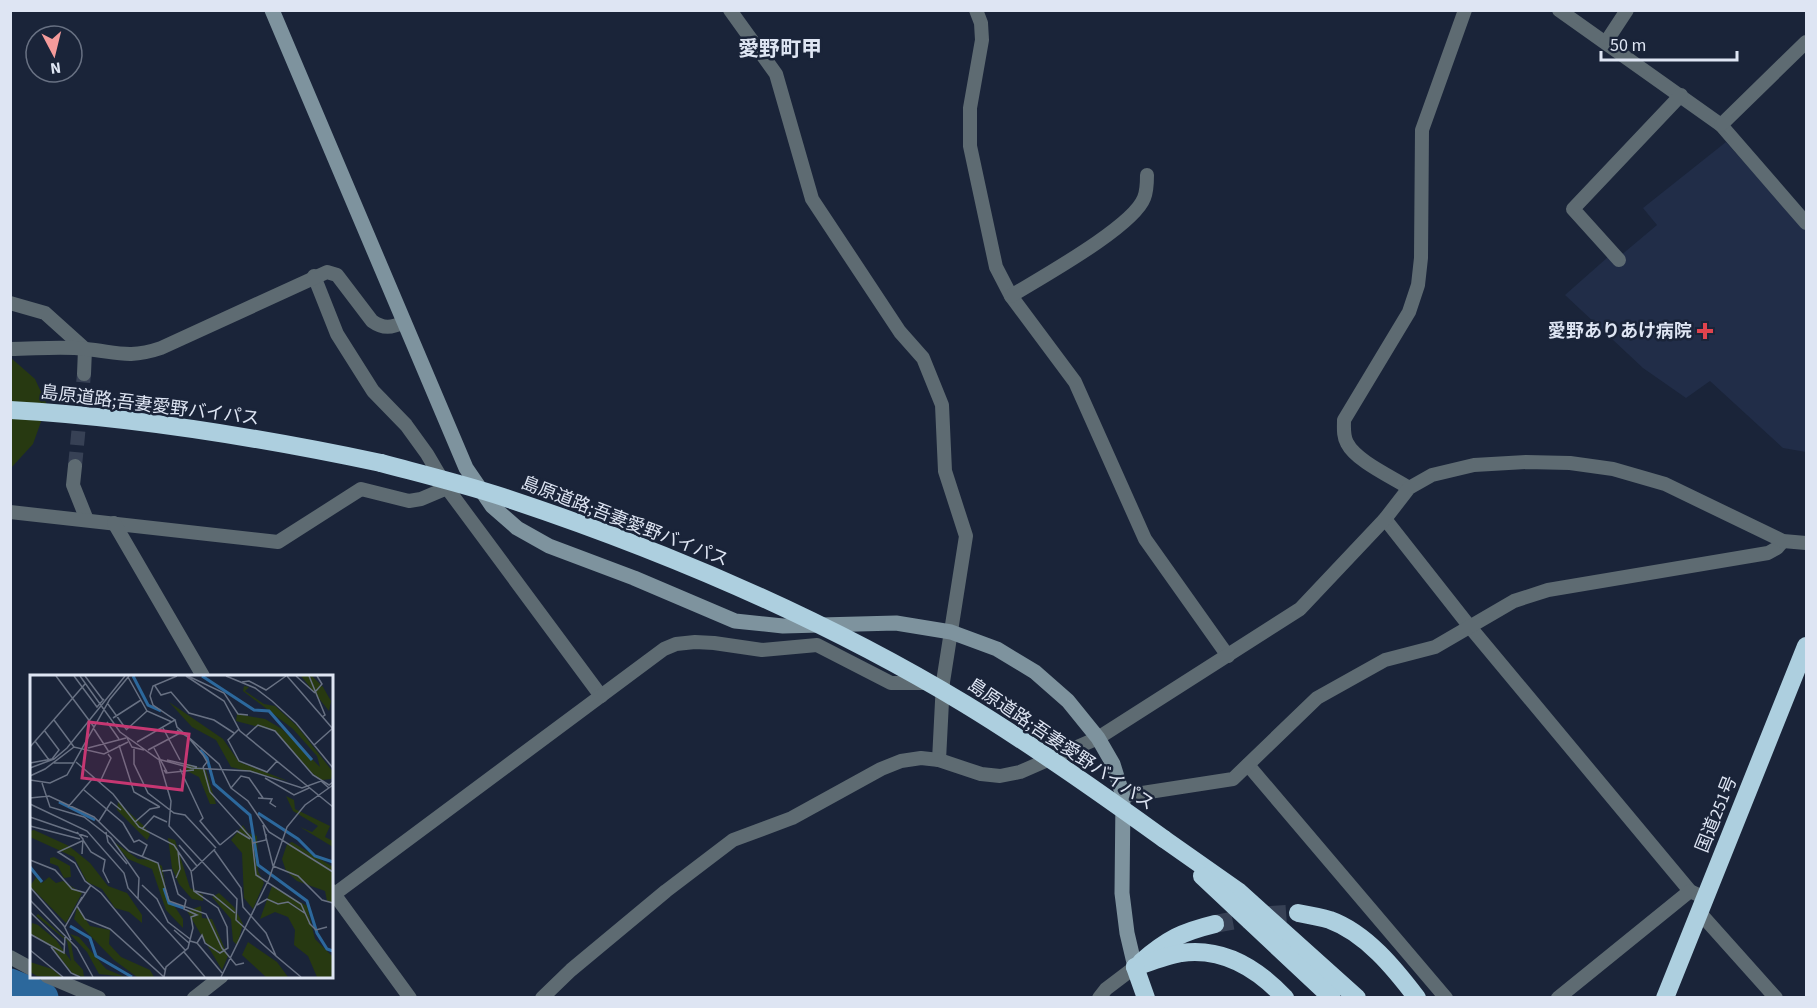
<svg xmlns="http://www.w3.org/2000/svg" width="1817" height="1008" font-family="'Source Sans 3','Noto Sans JP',sans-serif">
	<rect width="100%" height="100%" fill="#1a2439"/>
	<!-- built -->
	<polygon fill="#212d48" points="1726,142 1806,231 1806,452 1783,448 1710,381 1686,398 1643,368 1565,295 1608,257 1613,262 1657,225 1643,208"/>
	<!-- green -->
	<polygon fill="#273911" points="11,358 35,379 47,405 33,444 11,468"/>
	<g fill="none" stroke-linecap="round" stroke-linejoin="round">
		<!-- river -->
		<polyline stroke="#2c689c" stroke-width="33" points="10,985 42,998"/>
		<!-- street-tunnel -->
		<polyline stroke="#374155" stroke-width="14" stroke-dasharray="14 7" stroke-linecap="butt" points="75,466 84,374"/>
		<!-- highway-tunnel -->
		<polyline stroke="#374155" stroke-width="18" stroke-dasharray="18 9" stroke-linecap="butt" points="1215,924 1257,916 1298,913"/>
		<!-- street -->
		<g stroke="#5e6b72" stroke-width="14">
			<polyline points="730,10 776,74 812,199 900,332 923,358 942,405 945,471 966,536 943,682 939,760"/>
			<polyline points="976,10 981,23 982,40 970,108 970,146 996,267 1011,296 1075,382 1145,539 1228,656"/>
			<polyline points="1559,10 1721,125 1806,223"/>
			<polyline points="1606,42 1627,10"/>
			<polyline points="1721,125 1806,42"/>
			<polyline points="1619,260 1573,209 1681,95"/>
			<polyline points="314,276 337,334 373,391 406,425 427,454 447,488 601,696"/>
			<path d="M1011 296C1040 278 1133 227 1144 198 1147 191 1147 182 1147 175"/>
			<polyline points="10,303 45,313 85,349 84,374"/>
			<path d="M10 349C35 349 62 346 86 349 117 352 129 359 161 348L327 272 337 275 372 321C383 329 392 328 404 322"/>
			<polyline points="75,466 73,485 87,520"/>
			<path d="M1409 488C1392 477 1356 461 1347 443 1343 436 1344 428 1344 420L1409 312 1418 285 1421 258 1422 130 1465 10"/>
			<polyline points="10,512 278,542 361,489 409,501 421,499 447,488"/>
			<polyline points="1385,519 1470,627 1690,891 1705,898"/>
			<polyline points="114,523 203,676"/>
			<polyline points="1248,765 1446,998"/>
			<polyline points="1123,796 1233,779 1317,698 1385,660 1435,647 1514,601 1548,590 1768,553 1777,548 1783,541"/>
			<polyline points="332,891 410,998"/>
			<polyline points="332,896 664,649 676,644 695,642 714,643 762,650 817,645 891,683 929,683"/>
			<polyline points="1699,912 1776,998"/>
			<polyline points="10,957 32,969"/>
			<polyline points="47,976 99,998"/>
			<polyline points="194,998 222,976"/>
			<polyline points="542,998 571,970 666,891 733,840 792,818 881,769 901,761 921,758 939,760 981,774 1000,776 1020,772 1098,738 1300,609 1385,519 1409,488 1432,475 1474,465 1526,462 1570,463 1613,469 1665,484 1783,541 1806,543"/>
			<polyline points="1099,998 1106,989 1135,967"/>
			<polyline points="1558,998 1690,891"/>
		</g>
		<!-- secondary -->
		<polyline stroke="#7e939e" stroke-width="15" points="272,10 466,468 492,506 517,528 549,546 634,578 735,621 783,626 896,623 951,632 997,649 1035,672 1068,701 1098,738 1113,764 1123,796 1122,893 1127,933 1135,967"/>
		<!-- highway -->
		<g stroke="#adcfdf" stroke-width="18">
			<path d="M10 410C136 417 258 437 381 463"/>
			<polyline points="1164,839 1238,891 1357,998"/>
			<polyline points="1202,876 1332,998"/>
			<path d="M1298 913C1309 915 1320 917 1330 920 1366 933 1395 969 1417 998"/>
			<path d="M1141 962C1168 939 1182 932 1215 924"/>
			<path d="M1135 967C1150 962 1166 956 1181 953 1223 947 1257 968 1285 998"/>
			<polyline points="1135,967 1146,998"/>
			<polyline points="1665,998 1806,646"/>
		</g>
		<!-- highway-bridge -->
		<path stroke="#adcfdf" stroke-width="18" d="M381 463C422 474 463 484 503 497 663 550 821 617 965 704 1034 746 1099 792 1164 839"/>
	</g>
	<!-- markers -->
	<path fill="#e0444e" stroke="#1a2439" stroke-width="2" d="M1702 322h6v6h6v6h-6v6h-6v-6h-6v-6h6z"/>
	<g text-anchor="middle" stroke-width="5" stroke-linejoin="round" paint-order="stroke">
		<!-- poi labels -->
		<g font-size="18" font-weight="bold" fill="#dee5f3" stroke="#1a2439" text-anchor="end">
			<text x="1692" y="337">愛野ありあけ病院</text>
		</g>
		<!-- street labels -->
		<g font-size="18" fill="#dee5f3" stroke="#1a2439">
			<text transform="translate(150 405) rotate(7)" y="6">島原道路;吾妻愛野バイパス</text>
			<text transform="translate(625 521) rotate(21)" y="6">島原道路;吾妻愛野バイパス</text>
			<text transform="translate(1061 744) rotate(34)" y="6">島原道路;吾妻愛野バイパス</text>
			<text transform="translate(1716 814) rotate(-68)" y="6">国道251号</text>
		</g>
		<!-- quarter labels -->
		<g font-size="21" font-weight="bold" fill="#dee5f3" stroke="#1a2439">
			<text x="780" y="56">愛野町甲</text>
		</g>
	</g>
	<!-- overview -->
	<g transform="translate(30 675)">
		<rect width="303" height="303" fill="#1a2439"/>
		<path d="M271 1H282L293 12 301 26 299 36ZM214 11 219 12 215 16 234 29 245 31 267 51 303 97 301 104 292 105 283 99 245 56 206 46 207 39 235 44 252 54 290 92 287 81 263 54 213 16ZM139 27 193 64 209 87 258 106 201 92 186 65 162 52ZM156 88 176 95 186 129H180L169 102 153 94ZM256 121 264 125 265 134 300 151 295 162 303 166V172L270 152 282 157 288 151 263 136ZM88 127 114 151 120 160 117 165 87 135ZM213 150 218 158 227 161 228 196 234 208 223 234 214 223 212 178 201 165ZM4 155 39 171 60 188 78 211 97 218 112 240V248L99 237 85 233 72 214 57 207 44 182 0 162V156ZM138 163 145 165 160 213 173 220V226L162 224 149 209 142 193ZM84 167 108 184 122 185 132 191 137 220 153 244V253L136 235 122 194 98 184ZM262 167 303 192V228L297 226 295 216 267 206 256 196 252 184 257 169ZM24 182 40 191 41 202 34 203 28 191 20 188V183ZM7 201 12 208 19 202 26 208 33 206 52 218 36 248 0 211ZM242 211 277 231 285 264 303 282V302H287L278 281 264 270 265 255 258 242 245 237 230 244ZM189 218 204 232 213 249 207 270 203 266 201 244 182 222ZM171 231 172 243 182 244 198 281 192 295 157 236ZM47 232 60 251 80 255 79 269 91 282 120 295 124 302H107L84 285 44 244ZM8 239 41 268 44 285 53 295 54 302 43 299 22 272 0 259 2 248 8 250 26 265 41 286 37 266 6 241ZM40 259 49 262 76 294 95 302 69 299 57 277ZM218 267 247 287 258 302H236L212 280ZM0 287 22 294 32 302 7 301 0 297Z" fill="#273911"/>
		<path fill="none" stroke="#2c689c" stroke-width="3" d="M103 1 118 30 131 36M172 1 224 35 239 36 282 85M170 75 177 83 184 109 220 140 228 190 277 226 287 258 297 274 303 276M29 127 65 145M228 138 268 164 285 181 303 187M0 192 12 207M134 213 139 228 154 233M40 251 60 263 66 281 102 302"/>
		<path fill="none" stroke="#687183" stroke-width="1.5" d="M26 1 64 52M44 1 67 32 74 24M50 1 90 57 128 84 161 93 220 96 272 113 291 106 299 113M55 1 73 25M156 1 194 26 210 56 303 132M158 1 194 18 208 39 218 40M196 1 225 13 242 26 266 48 303 93M257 1 303 54M266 1 285 18M279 1 295 40 292 42M98 2 117 36 142 47M212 7 219 6 236 15 256 1M125 11 131 20 141 17 159 38 184 45 204 58M286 16 292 9 287 1M78 29 96 54M83 43 111 25M24 45 44 72M145 45 147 52 189 89 201 113 218 126 239 157 303 197M77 47 89 64M133 53 150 85M64 54 79 77M209 54 198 65 209 86 237 97 247 86M96 55 117 36M147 55 158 62 173 80 177 87 173 92M96 61 102 72 114 75M216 61 228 50 245 56 283 100 299 110 303 107M5 66 19 85M107 67 145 45 123 30 120 21 123 11 147 1M89 70 104 117 130 132M284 70 303 53M0 72 55 9M58 73 96 63M124 73 137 97M104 74V89L118 118 144 138 155 140 186 173M118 75 150 58M129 85 141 126 139 151 207 224 206 245 246 281M137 85 167 92M46 87 83 119 109 152 144 170 161 196 164 216 188 233 197 252 198 273 190 278 175 268 172 260 167 268M0 88 22 84 29 75 14 55M24 88H44M173 92 180 117 222 164 226 200 271 229 280 249M0 93 24 84 37 73 95 1M150 94 173 143 170 146 190 170M134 95 136 98 164 95M0 101 15 94 44 72 74 79 98 67M235 103 264 120 279 113M0 105 20 108 37 100 80 24 99 1M70 107 81 83 78 79M12 108 20 132 54 142 81 163 109 203 108 224M201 113 211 101 219 103 233 123M54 115 93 148 104 167 109 165 117 170 112 182M0 123 19 121 64 142 99 176 128 188 139 226 176 239 192 273 206 290 214 288M228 123 242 124 240 128 246 132M0 129 57 156 94 198 98 213 156 276M38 132 64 102M0 142 58 162M69 146 81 127 91 135M105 147 120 134 130 132M233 150 243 191 268 201 292 225 303 228M0 151 50 164M112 154 124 141 137 147M47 157 53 164 52 179M76 157 78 167 97 189M53 165 61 177 75 185 73 196 79 208M52 166 28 177 45 188 55 206 71 218 135 295M223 168 236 165V159M149 170 167 191M190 170 207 156 220 164M184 175 211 213 213 232 236 258 246 281 271 302M0 185 25 195 42 214 56 218M162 196 185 174M146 203 150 194 148 176M61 210 47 231 55 244 80 254 134 302 136 292 158 273 163 253 161 242 167 240 154 234 156 225 148 219 141 195 132 196M112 210 127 224 138 247 160 264M0 212 34 251 41 265M165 216 183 220 205 238M0 225 47 273 63 302M227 230 237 224 248 229 258 227 276 239M0 237 35 271M279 248 286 255 297 252M35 252 52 222M144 255 159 268M0 259 34 278 35 262M160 266 167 268 192 298M21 272 41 298 50 302M0 275 33 302M154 277 175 302M191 302 239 204 257 152 275 130 303 110"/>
		<path fill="#c63772" fill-opacity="0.15" stroke="#c63772" stroke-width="3" d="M59 47 159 59 152 115 52 103Z"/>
		<rect width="303" height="303" fill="none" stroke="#dee5f3" stroke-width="3"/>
	</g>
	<!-- border -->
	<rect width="1817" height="1008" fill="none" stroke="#dee5f3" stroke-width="24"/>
	<!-- north arrow -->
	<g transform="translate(54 54) rotate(173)"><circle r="28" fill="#1a2439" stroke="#687183" stroke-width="1.5"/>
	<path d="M0-4.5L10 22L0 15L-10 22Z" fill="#f59b9b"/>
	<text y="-9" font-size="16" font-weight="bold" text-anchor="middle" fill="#dee5f3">N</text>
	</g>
	<!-- scale -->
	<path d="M1601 51v9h136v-9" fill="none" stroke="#dee5f3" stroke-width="3"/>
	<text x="1610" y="51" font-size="18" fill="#dee5f3" stroke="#1a2439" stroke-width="4.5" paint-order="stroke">50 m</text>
</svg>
